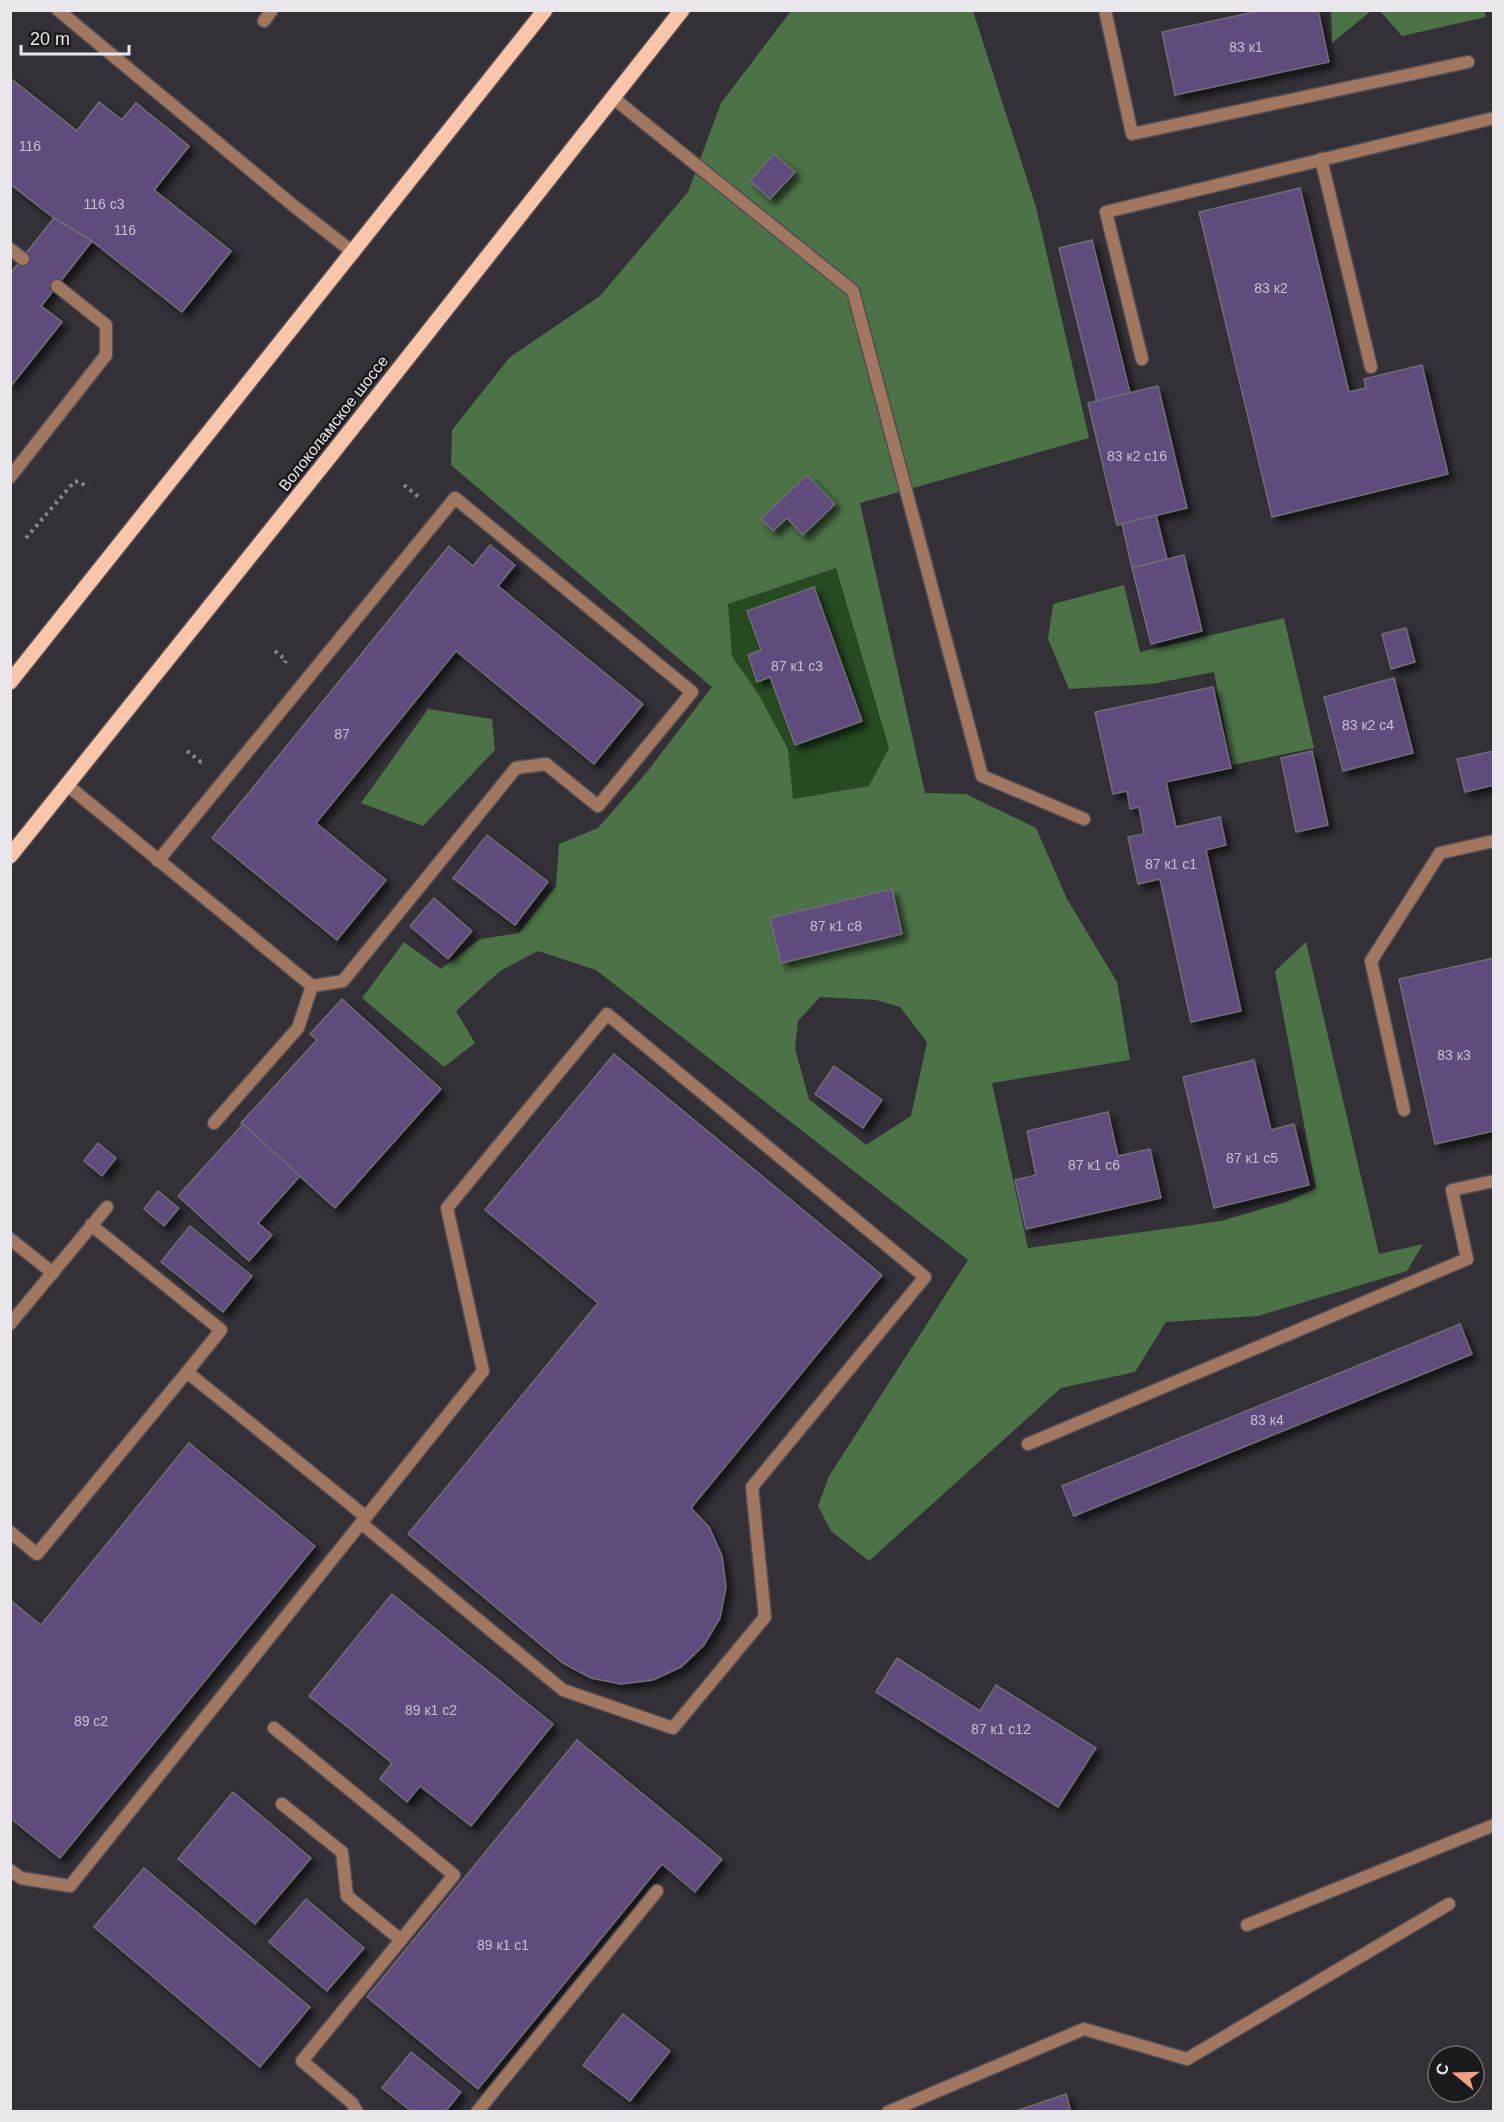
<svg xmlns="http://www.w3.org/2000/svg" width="1504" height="2122" font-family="Arial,sans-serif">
	<defs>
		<filter id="shadow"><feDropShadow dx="5.5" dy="5.5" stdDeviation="3" flood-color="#0009"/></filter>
	</defs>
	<rect width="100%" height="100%" fill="#333137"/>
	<!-- green -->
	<polygon fill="#264b21" points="836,568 889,748 869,786 792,799 788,749 760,697 732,656 728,604"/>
	<!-- forest -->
	<g fill="#4b7346" fill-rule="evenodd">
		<path d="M791 11H973L1036 207 1089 438 860 503 925 793 966 794 1036 828 1067 899 1117 982 1130 1060 992 1083 1028 1248 1221 1221 1286 1202 1316 1188 1275 971 1306 942 1379 1254 1423 1244 1407 1271 1258 1316 1166 1322 1135 1372 1061 1388 869 1561 831 1531 818 1506 829 1476 968 1260 596 970 538 951 500 971 456 1011 475 1043 444 1067 362 998 404 942 441 969 480 939 519 933 556 886 559 844 598 828 646 773 712 687 451 465 452 430 510 357 600 296 688 192 721 103ZM836 568 889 748 869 786 793 799 788 749 760 697 732 656 728 604ZM820 997 876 1000 900 1007 927 1042 911 1116 866 1145 809 1099 795 1049 798 1021Z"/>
		<polygon points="1331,11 1331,10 1371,11 1332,43"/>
		<polygon points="1380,11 1484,11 1486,17 1402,36"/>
		<polygon points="1124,585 1140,652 1284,618 1314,748 1232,765 1214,672 1152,684 1069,689 1048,639 1053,604"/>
		<polygon points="428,709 492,719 495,750 423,826 361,803"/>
	</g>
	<!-- building -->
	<g fill="#604c7d" stroke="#6f6d74" stroke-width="1.5" filter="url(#shadow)">
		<polygon points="1263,10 1318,10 1329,62 1175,95 1162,32"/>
		<polygon points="10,78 77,131 99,102 122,120 136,103 189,146 154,190 231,251 182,312 92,241 41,306 62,322 10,387 10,274 54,218 10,184"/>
		<polygon points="10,78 77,131 99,102 122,120 136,103 189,146 154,190 231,251 182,312 92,241 54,218 10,184"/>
		<polygon points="774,154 795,172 770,199 750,181"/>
		<polygon points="1300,188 1349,392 1366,388 1364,379 1422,365 1448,474 1272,517 1199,212"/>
		<polygon points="54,218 92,241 41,306 62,322 10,387 10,274"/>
		<polygon points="1092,240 1130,393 1097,402 1059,248"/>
		<polygon points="1158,386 1187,508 1117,525 1088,403"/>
		<polygon points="807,475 835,504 803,535 787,518 773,531 761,519"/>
		<polygon points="1156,515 1167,559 1132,568 1122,524"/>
		<polygon points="490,545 515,565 498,586 643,704 594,764 456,651 316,823 386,880 337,940 212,838 449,546 473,566"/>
		<polygon points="1184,555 1202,631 1151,644 1132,568"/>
		<polygon points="814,587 862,721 795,745 770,677 757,682 748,655 761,650 747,611"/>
		<polygon points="1406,628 1415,662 1391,669 1382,634"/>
		<polygon points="1394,678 1413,753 1343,771 1324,697"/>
		<polygon points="1213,687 1231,768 1166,782 1176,827 1220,817 1226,845 1206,850 1241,1011 1191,1022 1160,879 1138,884 1128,837 1144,834 1139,807 1130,809 1127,791 1113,794 1095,712"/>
		<polygon points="1312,751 1328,825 1296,832 1281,758"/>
		<polygon points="1494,751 1494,785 1465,792 1457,759"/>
		<polygon points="487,835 548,882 515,925 453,878"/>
		<polygon points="892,889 902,934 781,963 770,918"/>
		<polygon points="434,898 472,931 448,959 410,926"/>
		<polygon points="1494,958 1494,1131 1435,1144 1399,979"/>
		<polygon points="342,999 441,1089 335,1208 241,1123 317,1040 310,1034"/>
		<polygon points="614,1054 882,1275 691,1508 709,1527 722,1556 726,1587 720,1618 704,1645 681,1667 653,1680 621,1684 591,1678 563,1663 408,1534 598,1303 485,1210"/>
		<polygon points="1254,1060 1271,1130 1294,1124 1309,1185 1214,1208 1183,1077"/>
		<polygon points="834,1066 882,1100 863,1128 815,1094"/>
		<polygon points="1108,1112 1118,1156 1150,1149 1161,1198 1026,1229 1015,1180 1036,1175 1027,1131"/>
		<polygon points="243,1124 300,1176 258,1223 272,1235 249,1261 178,1196"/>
		<polygon points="98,1143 116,1158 102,1176 84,1161"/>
		<polygon points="158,1191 179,1208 164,1226 144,1209"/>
		<polygon points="190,1226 252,1276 223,1312 161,1262"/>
		<polygon points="1460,1324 1472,1354 1074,1516 1062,1486"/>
		<polygon points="189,1443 315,1546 60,1858 10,1818 10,1600 41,1625"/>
		<polygon points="392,1594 553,1724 471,1826 420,1786 407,1802 380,1779 392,1763 309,1696"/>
		<polygon points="897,1658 980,1711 996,1685 1096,1748 1058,1807 876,1692"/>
		<polygon points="577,1740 722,1859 695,1892 662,1864 478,2089 367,1997"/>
		<polygon points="233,1792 311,1858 255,1924 178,1859"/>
		<polygon points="144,1868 310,2007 260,2067 94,1927"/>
		<polygon points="306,1899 364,1948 327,1991 269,1942"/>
		<polygon points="623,2014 670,2051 630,2101 583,2065"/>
		<polygon points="411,2052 461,2092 445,2112 412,2112 382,2088"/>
		<polygon points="1066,2094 1071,2112 1013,2112"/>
	</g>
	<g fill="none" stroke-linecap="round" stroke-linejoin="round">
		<!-- lane casing -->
		<g stroke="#504e54" stroke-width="15">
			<g id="lane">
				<polyline points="58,10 295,207 354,253"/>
				<polyline points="1105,10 1132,134 1468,62"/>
				<polyline points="264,21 272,10"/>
				<polyline points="612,97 853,291 982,776 1084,819"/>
				<polyline points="1321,159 1371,367"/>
				<polyline points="10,249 23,259"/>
				<polyline points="1142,359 1106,212 1494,118"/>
				<polyline points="10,477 106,355 106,325 57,286"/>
				<polyline points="67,785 312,986 343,981 516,768 546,764 598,806 692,692 455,498 158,861"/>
				<polyline points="1404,1110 1371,961 1440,853 1494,841"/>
				<polyline points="214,1123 298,1028 312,986"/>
				<polyline points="91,1225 221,1330 187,1372 366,1517"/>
				<polyline points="10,1239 53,1273"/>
				<polyline points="10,1324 107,1207"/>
				<polyline points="1028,1444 1467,1259 1452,1190 1494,1181"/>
				<polyline points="10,1532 37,1554 187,1372"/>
				<polyline points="274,1728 454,1875 302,2061 352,2103 357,2112"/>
				<polyline points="282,1804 342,1852 347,1896 401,1940"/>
				<polyline points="10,1870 21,1878 70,1886 483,1371 447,1208 607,1014 925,1277 752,1487 765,1617 673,1728 563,1690 361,1523"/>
				<polyline points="1247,1925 1494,1825"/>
				<polyline points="477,2112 657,1891"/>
				<polyline points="888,2112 1084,2029 1187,2059 1449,1904"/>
			</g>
		</g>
		<!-- primary casing -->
		<g stroke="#504e54" stroke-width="18">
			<g id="primary">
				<polyline points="10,682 545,10"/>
				<polyline points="10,856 331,455 682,10"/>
			</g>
		</g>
		<!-- path -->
		<g stroke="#8a888d" stroke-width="4" stroke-dasharray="3 4.5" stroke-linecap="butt">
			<polyline points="404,485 421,499"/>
			<polyline points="26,538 74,482 79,481 88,488"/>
			<polyline points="275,651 286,660 285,663"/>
			<polyline points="187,751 201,762 205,760"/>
		</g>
		<!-- lane -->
		<use href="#lane" stroke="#a2775f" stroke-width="12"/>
		<!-- primary -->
		<use href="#primary" stroke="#fac5a8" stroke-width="15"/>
	</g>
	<g text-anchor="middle" stroke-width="5" stroke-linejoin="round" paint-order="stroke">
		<!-- number labels -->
		<g font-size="14" fill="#c7c0d0">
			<text x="1246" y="52">83 к1</text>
			<text x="30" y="151">116</text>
			<text x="104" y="209">116 с3</text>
			<text x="125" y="235">116</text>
			<text x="1271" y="293">83 к2</text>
			<text x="1137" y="461">83 к2 с16</text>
			<text x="797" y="671">87 к1 с3</text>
			<text x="1368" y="730">83 к2 с4</text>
			<text x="342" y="739">87</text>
			<text x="1171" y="869">87 к1 с1</text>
			<text x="836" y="931">87 к1 с8</text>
			<text x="1454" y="1060">83 к3</text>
			<text x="1252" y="1163">87 к1 с5</text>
			<text x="1094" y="1170">87 к1 с6</text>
			<text x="1267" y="1425">83 к4</text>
			<text x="431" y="1715">89 к1 с2</text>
			<text x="91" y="1726">89 с2</text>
			<text x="1001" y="1734">87 к1 с12</text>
			<text x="503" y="1950">89 к1 с1</text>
		</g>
		<!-- street labels -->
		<g font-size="16" fill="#e9e7eb" stroke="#1a191c">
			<text transform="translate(333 423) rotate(-52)" y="6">Волоколамское шоссе</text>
		</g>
	</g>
	<!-- border -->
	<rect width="1504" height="2122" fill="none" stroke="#e9e7eb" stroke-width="24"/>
	<!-- north arrow -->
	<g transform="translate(1456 2074) rotate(289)"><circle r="28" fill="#1a191c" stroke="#6d6b6f" stroke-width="1.5"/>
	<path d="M0-4.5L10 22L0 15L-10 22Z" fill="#f3a081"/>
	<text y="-9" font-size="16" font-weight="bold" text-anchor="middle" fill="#e9e7eb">С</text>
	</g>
	<!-- scale -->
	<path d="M21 45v9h108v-9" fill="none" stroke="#e9e7eb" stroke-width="3"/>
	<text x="30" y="45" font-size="18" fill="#e9e7eb" stroke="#1a191c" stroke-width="4.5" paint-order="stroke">20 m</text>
</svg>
